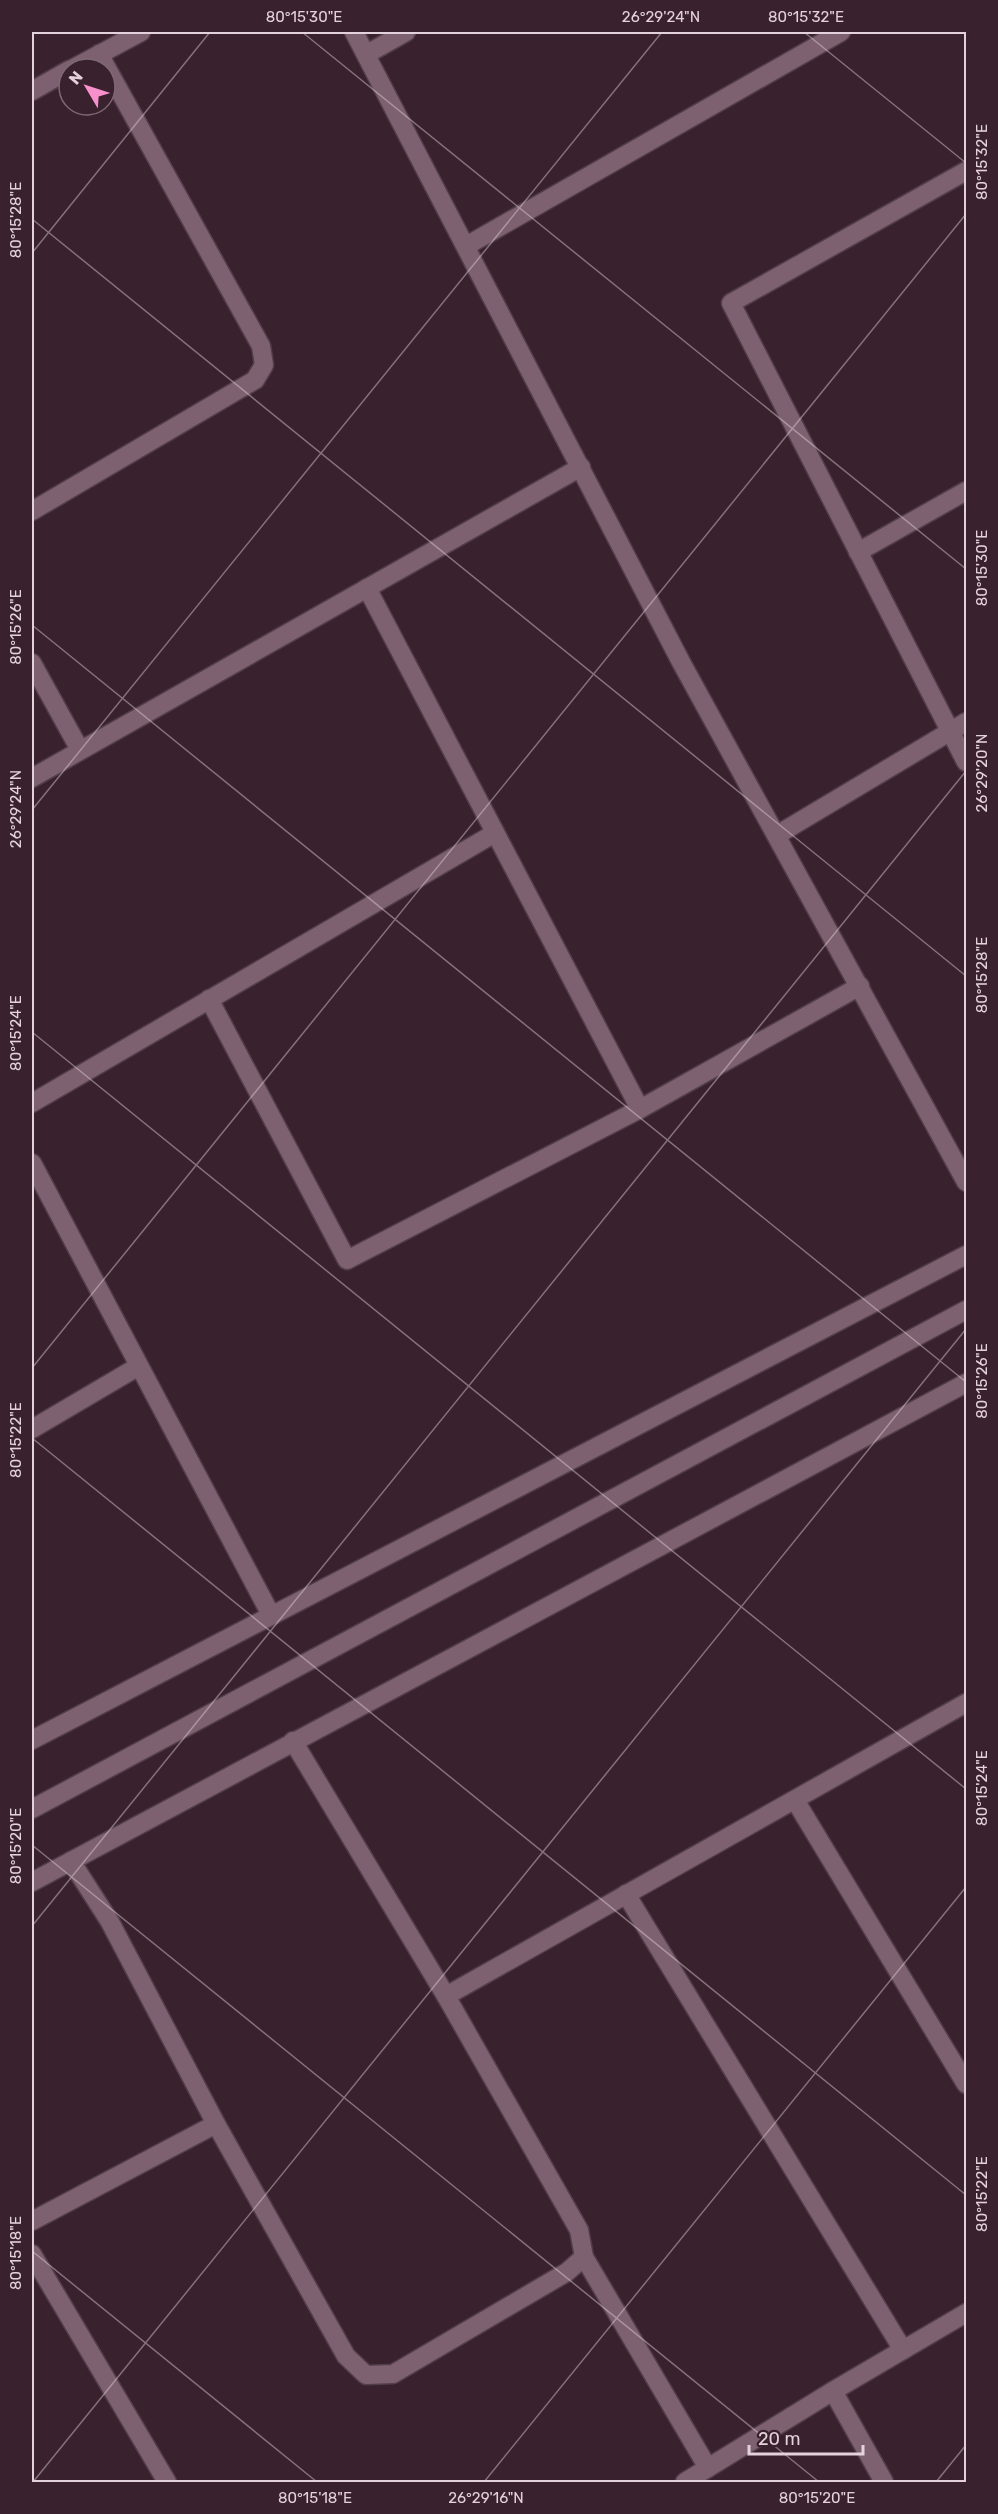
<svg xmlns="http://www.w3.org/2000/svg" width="998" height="2514" font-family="Rubik,sans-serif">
	<rect width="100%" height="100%" fill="#39212e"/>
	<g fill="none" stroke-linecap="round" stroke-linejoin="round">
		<!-- minor casing -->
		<g stroke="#523d4a" stroke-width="21">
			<g id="minor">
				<polyline points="354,32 681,662 966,1182"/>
				<polyline points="367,54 406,32"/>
				<polyline points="72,69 141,32"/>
				<polyline points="32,91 69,70"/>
				<polyline points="966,171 731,303 966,762"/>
				<polyline points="466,246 841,32"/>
				<polyline points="32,511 255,380 264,365 261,346 99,54"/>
				<polyline points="858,552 966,491"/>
				<polyline points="367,588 640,1109"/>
				<polyline points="32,663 80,750"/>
				<polyline points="32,778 581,467"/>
				<polyline points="777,835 966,722"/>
				<polyline points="209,999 347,1260 640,1109 860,986"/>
				<polyline points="32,1103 495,833"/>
				<polyline points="32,1163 271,1615"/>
				<polyline points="32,1429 139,1366"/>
				<polyline points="32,1740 966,1255"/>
				<polyline points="293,1741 446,1996 579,2230 584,2257 708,2468"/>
				<polyline points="795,1800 966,2084"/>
				<polyline points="32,1809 966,1310"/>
				<polyline points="71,1861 110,1922 216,2124 346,2356 366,2375 393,2374 567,2272 584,2257"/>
				<polyline points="32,1882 966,1383"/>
				<polyline points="626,1894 903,2350"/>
				<polyline points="446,1996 966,1703"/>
				<polyline points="32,2221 216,2124"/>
				<polyline points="32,2254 167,2482"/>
				<polyline points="833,2391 884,2482"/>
				<polyline points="685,2482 833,2391 966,2313"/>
			</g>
		</g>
		<!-- minor -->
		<use href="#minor" stroke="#7e6170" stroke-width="18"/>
	</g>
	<!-- ticks -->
	<path fill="none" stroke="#e3d2db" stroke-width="1.5" stroke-opacity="0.45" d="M302 32 966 569M804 32 966 163M32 219 966 976M32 253 210 32M32 625 966 1382M32 810 662 32M32 1032 966 1789M32 1368 966 214M32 1438 966 2195M32 1845 819 2482M32 1926 966 771M32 2251 317 2482M33 2482 966 1329M484 2482 966 1887M936 2482 966 2445"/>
	<!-- border -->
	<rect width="998" height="2514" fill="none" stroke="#39212e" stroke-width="66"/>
	<!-- north arrow -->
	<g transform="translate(87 87) rotate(309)"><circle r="28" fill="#39212e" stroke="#7d6873" stroke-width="1.5"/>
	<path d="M0-4.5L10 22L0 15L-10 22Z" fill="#f890cb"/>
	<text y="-9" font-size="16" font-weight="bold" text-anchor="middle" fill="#e3d2db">N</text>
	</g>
	<!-- scale -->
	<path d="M749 2445v9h114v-9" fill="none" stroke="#e3d2db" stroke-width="3"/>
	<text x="758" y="2445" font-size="18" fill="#e3d2db" stroke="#39212e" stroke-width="4.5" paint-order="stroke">20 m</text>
	<rect x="33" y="33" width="932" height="2448" fill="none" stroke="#e3d2db" stroke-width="2"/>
	<g font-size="15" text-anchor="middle" fill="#e3d2db">
		<text x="304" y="22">80°15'30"E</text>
		<text x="661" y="22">26°29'24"N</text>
		<text x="806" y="22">80°15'32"E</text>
		<text transform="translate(982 162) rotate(-90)" y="5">80°15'32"E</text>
		<text transform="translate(16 220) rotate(-90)" y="5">80°15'28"E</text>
		<text transform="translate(982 568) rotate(-90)" y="5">80°15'30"E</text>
		<text transform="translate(16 627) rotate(-90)" y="5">80°15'26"E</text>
		<text transform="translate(982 773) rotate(-90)" y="5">26°29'20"N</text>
		<text transform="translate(16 809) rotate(-90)" y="5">26°29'24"N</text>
		<text transform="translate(982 975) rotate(-90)" y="5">80°15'28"E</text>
		<text transform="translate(16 1033) rotate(-90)" y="5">80°15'24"E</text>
		<text transform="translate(982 1381) rotate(-90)" y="5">80°15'26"E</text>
		<text transform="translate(16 1440) rotate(-90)" y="5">80°15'22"E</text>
		<text transform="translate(982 1788) rotate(-90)" y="5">80°15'24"E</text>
		<text transform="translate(16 1846) rotate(-90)" y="5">80°15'20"E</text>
		<text transform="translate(982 2194) rotate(-90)" y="5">80°15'22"E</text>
		<text transform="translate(16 2253) rotate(-90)" y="5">80°15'18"E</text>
		<text x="315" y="2503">80°15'18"E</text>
		<text x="486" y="2503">26°29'16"N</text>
		<text x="817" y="2503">80°15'20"E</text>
	</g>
</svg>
